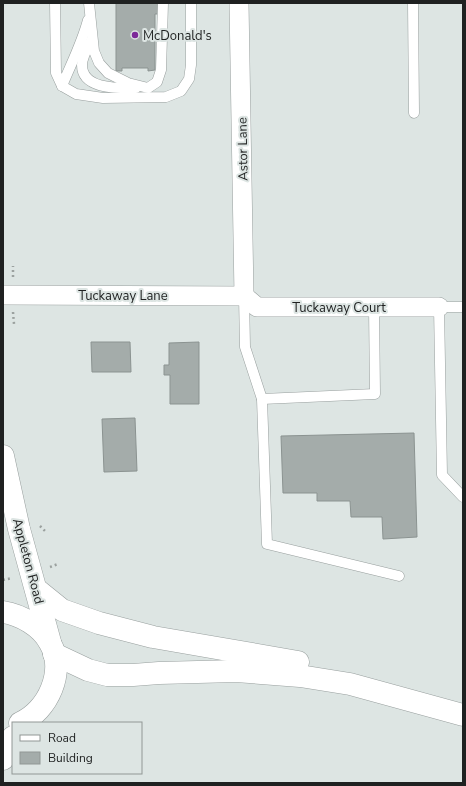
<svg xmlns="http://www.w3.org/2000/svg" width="466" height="786" font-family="'Nunito Sans',sans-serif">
	<rect width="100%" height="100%" fill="#dde5e3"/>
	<!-- building -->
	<g fill="#a4acaa" stroke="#8b9391">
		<polygon points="116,3 159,3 159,14 155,14 155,70 148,71 148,68 122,68 122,71 116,71"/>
		<polygon points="91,342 130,342 131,372 92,372"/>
		<polygon points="199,342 199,404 170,404 170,375 164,375 164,365 169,365 169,343"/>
		<polygon points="135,418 137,471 104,472 102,419"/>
		<polygon points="414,433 417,537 383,539 382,517 351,517 350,501 317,501 317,493 283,493 281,436"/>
	</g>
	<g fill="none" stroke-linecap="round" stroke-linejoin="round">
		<!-- service casing -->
		<g stroke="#989f9e" stroke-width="11">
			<g id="service">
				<polyline points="55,3 56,73 62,86 76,94 103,98 166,97 181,91 189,79 191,65 191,3"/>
				<polyline points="89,3 94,51 99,63 108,73 128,83 148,88 157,82 161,70 163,3"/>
				<polyline points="413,3 414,113"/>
				<path d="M92 39C88 47 82 57 82 65 82 90 119 88 136 88"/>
				<path d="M62 86C71 64 82 43 88 20"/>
				<polyline points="244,296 245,347 262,399 267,544 399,576"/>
				<polyline points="463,307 439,307 442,475 463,497"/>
				<polyline points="262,399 375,394 374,307"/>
			</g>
		</g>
		<!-- minor casing -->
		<g stroke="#989f9e" stroke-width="20">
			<g id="minor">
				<polyline points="239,3 244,296"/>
				<polyline points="3,295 244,296"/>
				<polyline points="244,296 257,307 439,307"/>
			</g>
		</g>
		<!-- primary casing -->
		<g stroke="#989f9e" stroke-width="23">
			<g id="primary">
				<polyline points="3,456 19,529 50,642"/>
				<path d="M3 612C21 615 41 626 50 643 66 671 48 711 20 723"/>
				<polyline points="3,759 13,737"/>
			</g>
		</g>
		<!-- motorway casing -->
		<g stroke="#989f9e" stroke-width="23">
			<g id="motorway">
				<polyline points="36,589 62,610 99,623 153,637 298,662"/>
				<polyline points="54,654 88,670 107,675 133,675 159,673 236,671 300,676 350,684 463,715"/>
			</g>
		</g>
		<!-- path -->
		<g stroke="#9ba19f" stroke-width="2.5" stroke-dasharray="2 3" stroke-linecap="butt">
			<polyline points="13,277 13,266"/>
			<polyline points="13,312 14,324 16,325"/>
			<polyline points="40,526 47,533"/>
			<polyline points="50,567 58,564"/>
			<polyline points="3,580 12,578"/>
		</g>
		<!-- service -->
		<use href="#service" stroke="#fff" stroke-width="10"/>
		<!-- minor -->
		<use href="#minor" stroke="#fff" stroke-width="19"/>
		<!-- primary -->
		<use href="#primary" stroke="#fff" stroke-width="22"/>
		<!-- motorway -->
		<use href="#motorway" stroke="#fff" stroke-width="22"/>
	</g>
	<!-- markers -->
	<circle fill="#7d2a99" stroke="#dde5e3" stroke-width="1.5" cx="135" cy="35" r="4"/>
	<g text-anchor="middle" stroke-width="4" stroke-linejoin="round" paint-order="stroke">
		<!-- poi labels -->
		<g font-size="13" fill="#1f2121" stroke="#dde5e3" text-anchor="start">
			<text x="143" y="40">McDonald's</text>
		</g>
		<!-- street labels -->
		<g font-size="13" fill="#1f2121" stroke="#dde5e3">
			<text transform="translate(242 149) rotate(-91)" y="5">Astor Lane</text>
			<text x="123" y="300">Tuckaway Lane</text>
			<text x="339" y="312">Tuckaway Court</text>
			<text transform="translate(29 561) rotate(75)" y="5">Appleton Road</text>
		</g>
	</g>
	<!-- border -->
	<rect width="466" height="786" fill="none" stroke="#1f2121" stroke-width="8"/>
	<!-- legend -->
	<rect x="12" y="722" width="130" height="52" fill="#dde5e3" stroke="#919795"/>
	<rect x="20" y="735" width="20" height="6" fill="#ffffff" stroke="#919795"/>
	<text x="48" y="742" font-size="12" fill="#1f2121">Road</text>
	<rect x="20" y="752" width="20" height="12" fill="#a4acaa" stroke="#919795"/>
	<text x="48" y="762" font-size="12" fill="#1f2121">Building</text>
</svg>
